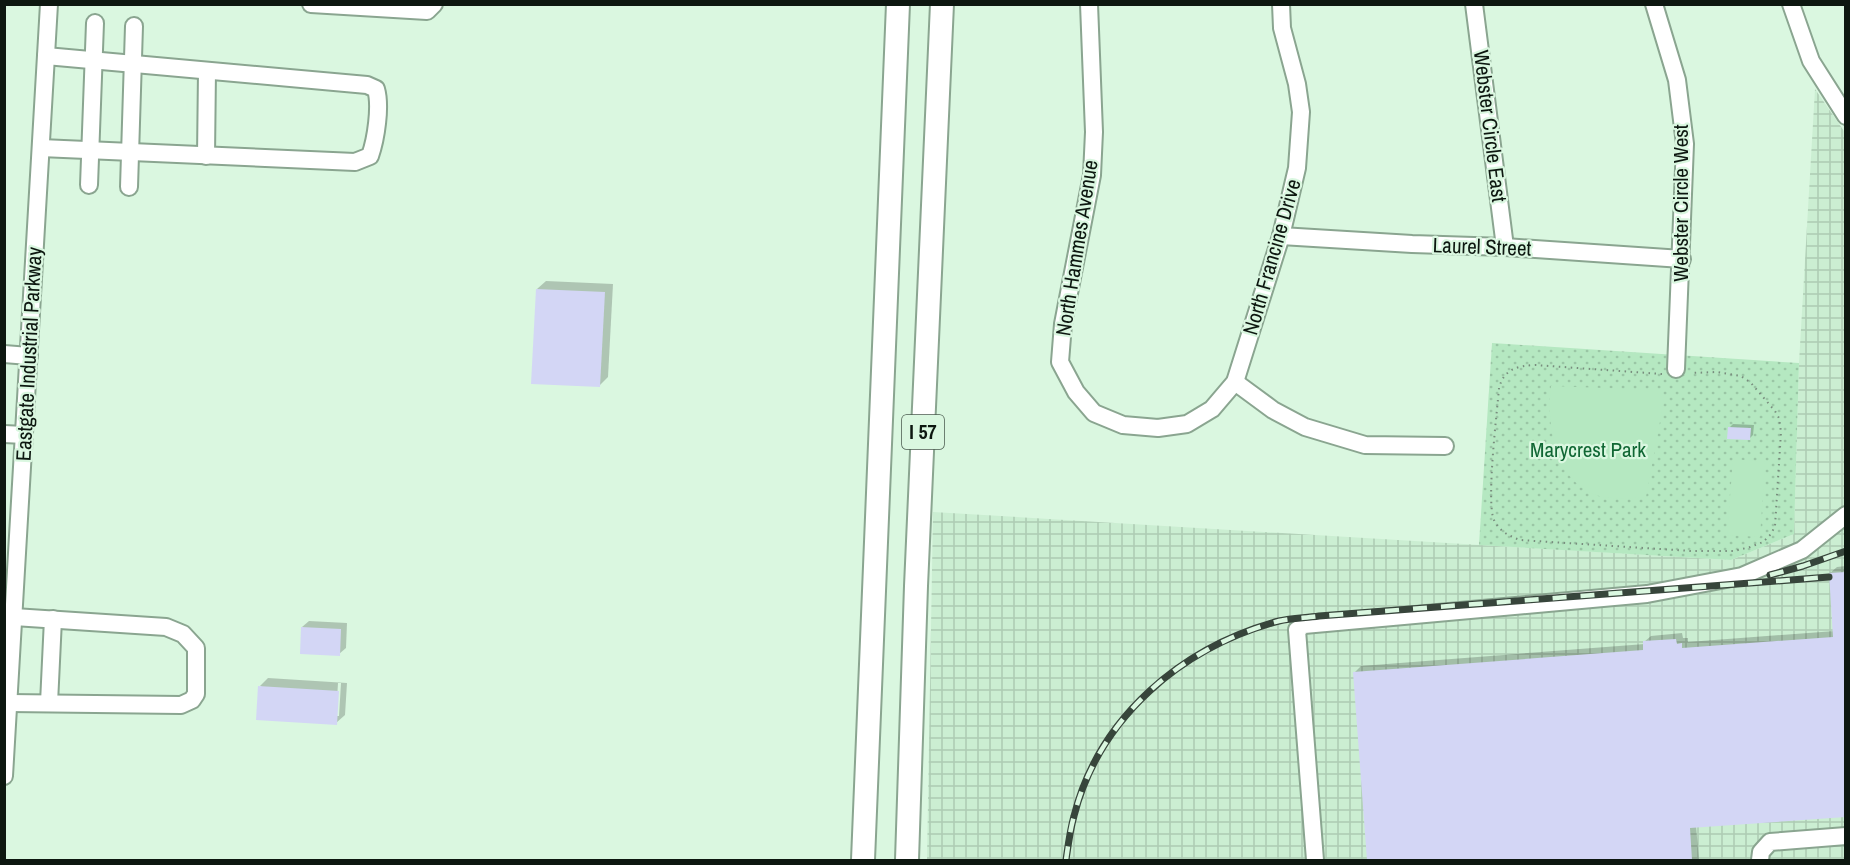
<svg xmlns="http://www.w3.org/2000/svg" width="1850" height="865" font-family="'Archivo Narrow',sans-serif">
	<defs>
		<pattern id="industrial-grid" width="8" height="8" patternUnits="userSpaceOnUse" patternTransform="scale(1.5)"><rect width="8" height="8" fill="#cbeed2"/><path d="M0 4h8M4 0v8" fill="none" stroke="#adcbb3"/></pattern>
		<pattern id="park-dots" width="8" height="8" patternUnits="userSpaceOnUse" patternTransform="scale(1.5)"><rect width="8" height="8" fill="#b5e8c1"/><path d="M2 2h.1M6 6h.1" fill="none" stroke="#9ac6a5" stroke-width="1.8" stroke-linecap="round"/></pattern>
	</defs>
	<rect width="100%" height="100%" fill="#daf7e0"/>
	<!-- industrial -->
	<polygon fill="url(#industrial-grid)" points="1815,89 1846,134 1845,860 927,860 933,512 1731,560 1794,534 1799,363"/>
	<!-- park -->
	<polygon fill="url(#park-dots)" points="1492,343 1799,363 1794,534 1731,560 1479,545"/>
	<!-- pitch -->
	<g fill="#b5e8c1">
		<path d="M1551 386 1655 390 1664 400 1646 497C1631 498 1614 500 1599 496 1555 483 1546 424 1551 386Z"/>
		<polygon points="1733,459 1765,462 1760,537 1727,535"/>
	</g>
	<!-- shadow -->
	<g fill="#0003" fill-rule="evenodd">
		<polygon points="546,281 613,284 608,377 600,385 537,289"/>
		<polygon points="1733,424 1754,425 1753,435 1749,439 1729,428"/>
		<polygon points="1846,566 1846,815 1696,826 1699,860 1369,860 1355,672 1361,666 1645,644 1644,642 1651,636 1682,633 1683,638 1688,638 1688,642 1835,631 1830,573 1837,567"/>
		<polygon points="309,621 347,623 346,648 339,654 302,627"/>
		<path d="M268 678 347 683 345 715 336 723 260 686ZM338 683H341L339 716H336Z"/>
	</g>
	<!-- building -->
	<g fill="#d3d6f5">
		<polygon points="536,289 605,292 600,387 531,384"/>
		<polygon points="1728,427 1751,428 1750,440 1727,439"/>
		<polygon points="1846,572 1846,817 1690,828 1692,860 1367,860 1353,672 1643,650 1643,641 1676,639 1677,644 1682,643 1682,648 1833,637 1829,573"/>
		<polygon points="301,627 341,629 340,656 300,654"/>
		<polygon points="258,686 339,691 337,725 256,720"/>
	</g>
	<g fill="none" stroke-linecap="round" stroke-linejoin="round">
		<!-- minor casing -->
		<g stroke="#8aa590" stroke-width="20">
			<g id="minor">
				<polyline points="311,4 427,11 434,4"/>
				<polyline points="1089,4 1094,132 1092,175 1063,324 1060,362 1076,392 1094,413 1123,425 1158,428 1187,424 1212,409 1235,382 1281,236 1297,168 1301,112 1297,84 1282,28 1281,4"/>
				<polyline points="1474,4 1505,247"/>
				<polyline points="1654,4 1677,80 1685,144 1676,369"/>
				<polyline points="1791,4 1811,61 1846,116"/>
				<path d="M41 148 355 162 370 156C376 139 381 106 376 89L367 85 46 56"/>
				<polyline points="206,156 207,71"/>
				<polyline points="89,185 95,23"/>
				<polyline points="129,187 134,26"/>
				<polyline points="1281,236 1412,244 1505,247 1682,259"/>
				<polyline points="4,354 29,356"/>
				<polyline points="1235,382 1273,410 1305,427 1365,445 1445,446"/>
				<polyline points="4,434 24,435"/>
				<polyline points="9,703 181,705 192,700 196,694 196,648 183,634 166,627 14,617"/>
				<polyline points="49,703 53,619"/>
				<polyline points="4,776 49,4"/>
				<polyline points="1315,860 1297,630 1304,625 1647,594 1742,576 1802,550 1846,515"/>
				<polyline points="1760,860 1761,852 1770,842 1846,836"/>
			</g>
		</g>
		<!-- highway casing -->
		<g stroke="#8aa590" stroke-width="26">
			<g id="highway">
				<polyline points="863,860 898,4"/>
				<polyline points="907,860 916,586 942,4"/>
			</g>
		</g>
		<!-- path -->
		<path stroke="#788c7d" stroke-width="2" stroke-dasharray="1.5 4.5" stroke-linecap="butt" d="M1662 374 1535 365C1517 366 1504 369 1499 388 1497 413 1486 502 1494 520 1499 531 1509 536 1520 540L1691 551H1734L1750 547 1763 542 1771 534 1775 526 1781 432 1779 418 1775 411 1751 383 1741 376 1717 372 1691 373"/>
		<!-- minor -->
		<use href="#minor" stroke="#fff" stroke-width="16"/>
		<!-- highway -->
		<use href="#highway" stroke="#fff" stroke-width="22"/>
		<!-- rail casing -->
		<g stroke="#37453b" stroke-width="7">
			<g id="rail">
				<polyline points="1770,575 1803,566 1846,551"/>
				<path d="M1066 860C1068 846 1070 830 1074 816 1099 717 1182 647 1279 621 1292 618 1306 618 1319 616L1829 577"/>
			</g>
		</g>
		<!-- rail -->
		<use href="#rail" stroke="#daf7e0" stroke-width="4.5" stroke-dasharray="14" stroke-linecap="butt"/>
	</g>
	<g text-anchor="middle" stroke-width="4.5" stroke-linejoin="round" paint-order="stroke">
		<!-- shield labels -->
		<rect fill="#daf7e0" stroke="#4a5a4e" stroke-width="1.5" x="902" y="415" width="42" height="34" rx="4.5"/>
		<g font-size="20" font-weight="bold" fill="#0d1710">
			<text x="923" y="439">I 57</text>
		</g>
		<!-- street labels -->
		<g font-size="21" fill="#0d1710" stroke="#daf7e0">
			<text transform="translate(1490 126) rotate(83)" y="7">Webster Circle East</text>
			<text transform="translate(1681 203) rotate(-90)" y="7">Webster Circle West</text>
			<text transform="translate(1482 247) rotate(2)" y="7">Laurel Street</text>
			<text transform="translate(1077 248) rotate(-81)" y="7">North Hammes Avenue</text>
			<text transform="translate(1272 257) rotate(-74)" y="7">North Francine Drive</text>
			<text transform="translate(29 354) rotate(-87)" y="7">Eastgate Industrial Parkway</text>
		</g>
		<!-- park labels -->
		<g font-size="21" fill="#106734" stroke="#daf7e0">
			<text x="1588" y="457">Marycrest Park</text>
		</g>
	</g>
	<!-- border -->
	<rect width="1850" height="865" fill="none" stroke="#0d1710" stroke-width="12"/>
</svg>
